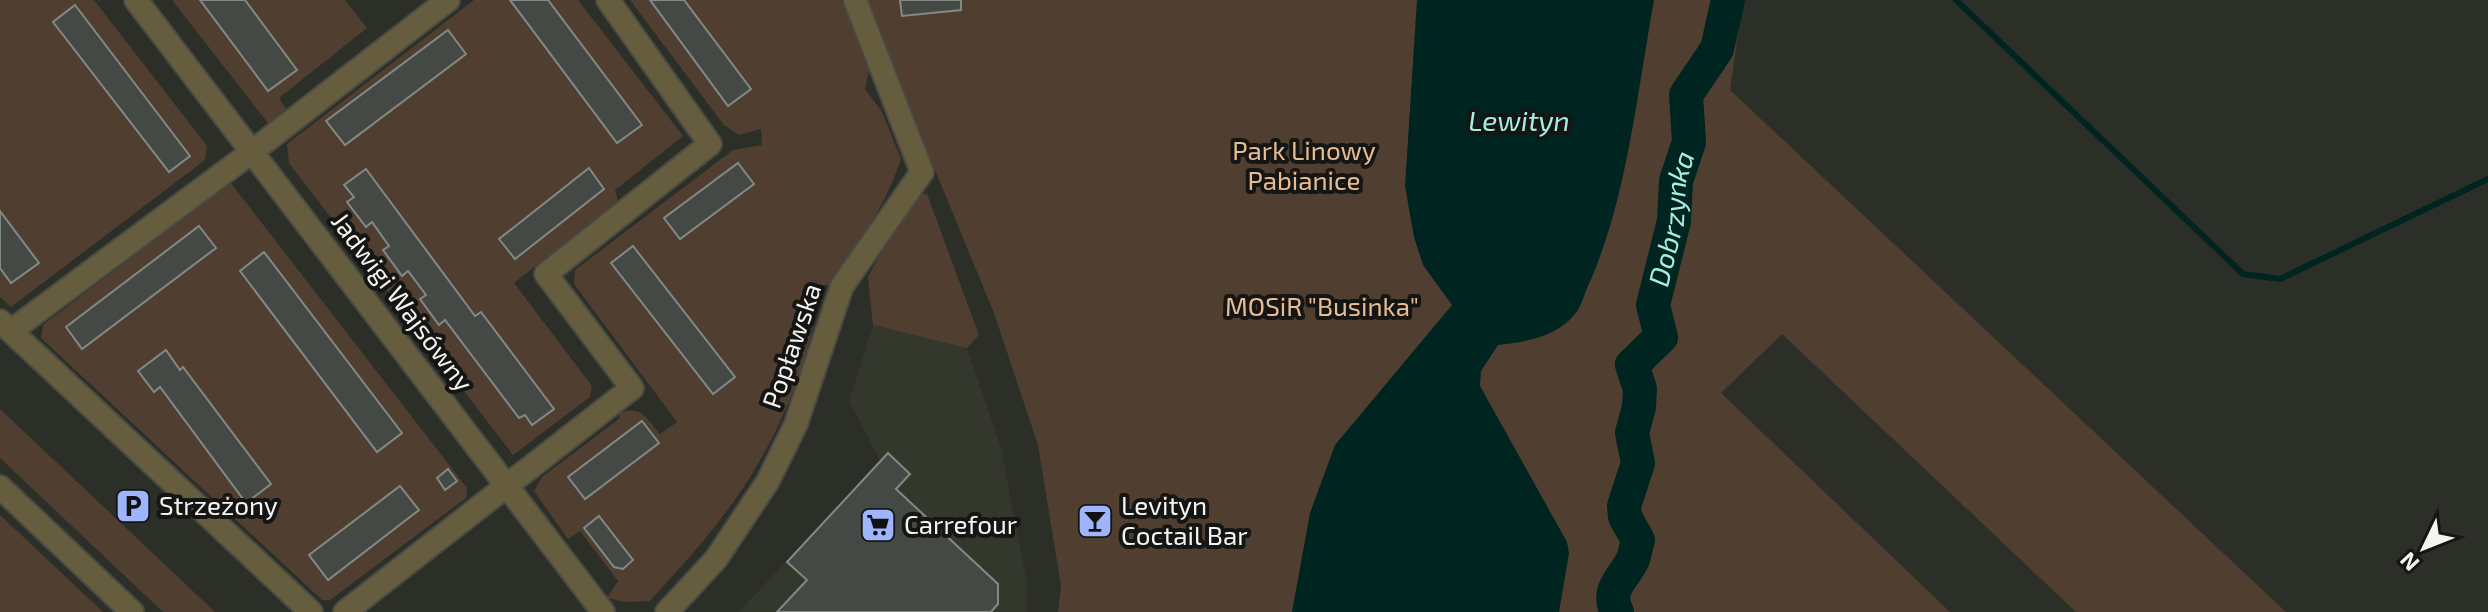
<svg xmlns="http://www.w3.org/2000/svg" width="2488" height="612" font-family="'Exo 2',sans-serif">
	<rect width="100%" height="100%" fill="#2c2e28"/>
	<!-- built -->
	<polygon fill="#34382c" points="873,325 967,348 1001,448 1027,584 1026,612 739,612 880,461 849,401"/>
	<!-- green -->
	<g fill="#503f31">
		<polygon points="0,0 94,0 207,146 205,160 11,307 0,297"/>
		<polygon points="172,0 345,0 367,28 279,98 286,109 268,123"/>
		<polygon points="474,0 578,0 683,136 615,190 618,201 514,283 592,386 590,397 513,455 289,163 287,144"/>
		<path d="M630 0H841L870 65 865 89 882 112 901 159C885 205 864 237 834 275L835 285H819C813 362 773 450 726 512 703 543 676 572 650 601L625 602 607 598 618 581 580 531 568 539 534 491 542 477 620 418 618 413C642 405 646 418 660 434L677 422 574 284 575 270 733 150 762 145 761 129 739 135 724 125Z"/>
		<polygon points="865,0 1743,0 1730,90 2286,612 2076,612 1782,334 1721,393 1950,612 1058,612 1061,586 1038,445 994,313"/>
		<polygon points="230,182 467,488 466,498 330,600 322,600 41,338 43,325"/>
		<polygon points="920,194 927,194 979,335 967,348 873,325 868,277 899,218"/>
		<polygon points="0,409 215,612 163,612 0,458"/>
		<polygon points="0,515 103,612 0,612"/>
	</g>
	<!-- water -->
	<path fill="#00241f" d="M1417 0H1654C1637 93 1627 200 1588 286 1584 295 1581 307 1575 314 1557 337 1525 342 1498 345L1481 371 1480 386 1567 542 1569 553 1559 612H1292L1310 513 1335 445 1452 305 1423 265 1414 237 1405 186Z"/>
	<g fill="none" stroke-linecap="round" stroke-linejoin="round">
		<!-- stream -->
		<polyline stroke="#00241f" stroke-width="6" points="1956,0 2243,274 2280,279 2488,179"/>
		<!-- river -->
		<path stroke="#00241f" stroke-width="34" id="s1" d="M1617 612C1605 589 1624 579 1633 559 1635 554 1636 546 1638 540L1625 517 1624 506 1638 463 1632 433 1639 407 1640 389 1632 365 1661 337 1653 305 1674 221 1676 181 1689 142 1686 95 1717 49 1728 0"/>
	</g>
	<!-- building -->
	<g fill="#444945" stroke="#838984" stroke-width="2">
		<polygon points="200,0 245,0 297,70 268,91"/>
		<polygon points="510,0 548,0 642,125 617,143"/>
		<polygon points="650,0 684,0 751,89 728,106"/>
		<polygon points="900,0 961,0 961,10 902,16"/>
		<polygon points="75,5 190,156 169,172 53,22"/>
		<polygon points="448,30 466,54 345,145 326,121"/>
		<polygon points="738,163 754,184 680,239 664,218"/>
		<polygon points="589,168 604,189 515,259 499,239"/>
		<polygon points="366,169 475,316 481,312 554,409 532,425 525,415 519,418 445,320 439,325 420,299 426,295 408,271 402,276 383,250 389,246 372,222 366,227 347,202 354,197 344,185"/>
		<polygon points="0,211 39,263 11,283 0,268"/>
		<polygon points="199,226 216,248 82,349 66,327"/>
		<polygon points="633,246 735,377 713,394 611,263"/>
		<polygon points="264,252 402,433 377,452 240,271"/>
		<polygon points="166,350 180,370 183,367 271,484 246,503 160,387 154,392 138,371"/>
		<polygon points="642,421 659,443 585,499 568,477"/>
		<polygon points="888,453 910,474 896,489 998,584 998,604 991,612 777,612 807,580 787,562"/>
		<polygon points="448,469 457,481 445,490 437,478"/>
		<polygon points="400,486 419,510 328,580 309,555"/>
		<polygon points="599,516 633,560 623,569 614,567 584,528"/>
	</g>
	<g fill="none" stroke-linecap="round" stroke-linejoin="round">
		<!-- minor casing -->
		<g stroke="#484a44" stroke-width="26">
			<g id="minor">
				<polyline points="136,0 603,612"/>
				<polyline points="0,321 311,612"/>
				<polyline points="11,331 253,151 448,0"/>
				<polyline points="0,487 132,612"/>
				<polyline points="345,612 632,388 546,274 710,144 608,0"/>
				<polyline points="667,612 716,559 768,481 796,424 842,286 922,172 855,0"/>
			</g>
		</g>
		<!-- minor -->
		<use href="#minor" stroke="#665d3f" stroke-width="22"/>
	</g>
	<!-- icons -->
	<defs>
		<g id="parking-square" transform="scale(1.8)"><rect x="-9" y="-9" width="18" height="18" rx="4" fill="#9eb4fd" stroke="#151613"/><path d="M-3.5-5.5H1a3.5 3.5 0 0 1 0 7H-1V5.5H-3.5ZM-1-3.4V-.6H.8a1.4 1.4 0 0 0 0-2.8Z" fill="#111"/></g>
		<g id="bar-square" transform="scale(1.8)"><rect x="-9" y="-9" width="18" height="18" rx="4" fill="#9eb4fd" stroke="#151613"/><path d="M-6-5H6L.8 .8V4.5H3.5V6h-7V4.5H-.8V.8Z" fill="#111"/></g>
		<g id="supermarket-square" transform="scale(1.8)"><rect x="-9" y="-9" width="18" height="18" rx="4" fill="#9eb4fd" stroke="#151613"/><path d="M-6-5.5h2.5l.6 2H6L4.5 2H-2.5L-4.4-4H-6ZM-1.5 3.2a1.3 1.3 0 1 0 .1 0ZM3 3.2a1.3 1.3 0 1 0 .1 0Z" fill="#111"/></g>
	</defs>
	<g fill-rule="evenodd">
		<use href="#parking-square" x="133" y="506"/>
		<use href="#bar-square" x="1095" y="521"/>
		<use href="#supermarket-square" x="878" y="525"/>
	</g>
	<g text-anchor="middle" stroke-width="8" stroke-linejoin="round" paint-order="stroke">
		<!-- park labels -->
		<g font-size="26" fill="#e7bb93" stroke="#151613">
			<text x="1304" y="160">Park Linowy<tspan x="1304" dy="30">Pabianice</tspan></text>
			<text x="1322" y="316">MOSiR "Businka"</text>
		</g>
		<!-- street labels -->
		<g font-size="26" fill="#f4f5f2" stroke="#151613">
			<text transform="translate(402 302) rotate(53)" y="9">Jadwigi Wajsówny</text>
			<text transform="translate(792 346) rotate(-71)" y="9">Popławska</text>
		</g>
		<!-- poi labels -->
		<g font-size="26" fill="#f4f5f2" stroke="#151613" text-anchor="start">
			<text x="159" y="515">Strzeżony</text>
			<text x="1121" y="515">Levityn<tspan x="1121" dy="30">Coctail Bar</tspan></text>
			<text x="904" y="534">Carrefour</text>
		</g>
		<!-- water labels -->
		<g font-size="28" font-style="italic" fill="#a6eee1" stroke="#151613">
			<text x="1519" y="131">Lewityn</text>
			<text dy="10" stroke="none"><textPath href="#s1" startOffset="424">Dobrzynka</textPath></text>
		</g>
	</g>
	<!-- north arrow -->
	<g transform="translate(2424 548) rotate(227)" stroke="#151613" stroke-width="6" paint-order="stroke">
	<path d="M0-6L14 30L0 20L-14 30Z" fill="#f4f5f2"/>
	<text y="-12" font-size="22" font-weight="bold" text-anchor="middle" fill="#f4f5f2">N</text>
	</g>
</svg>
